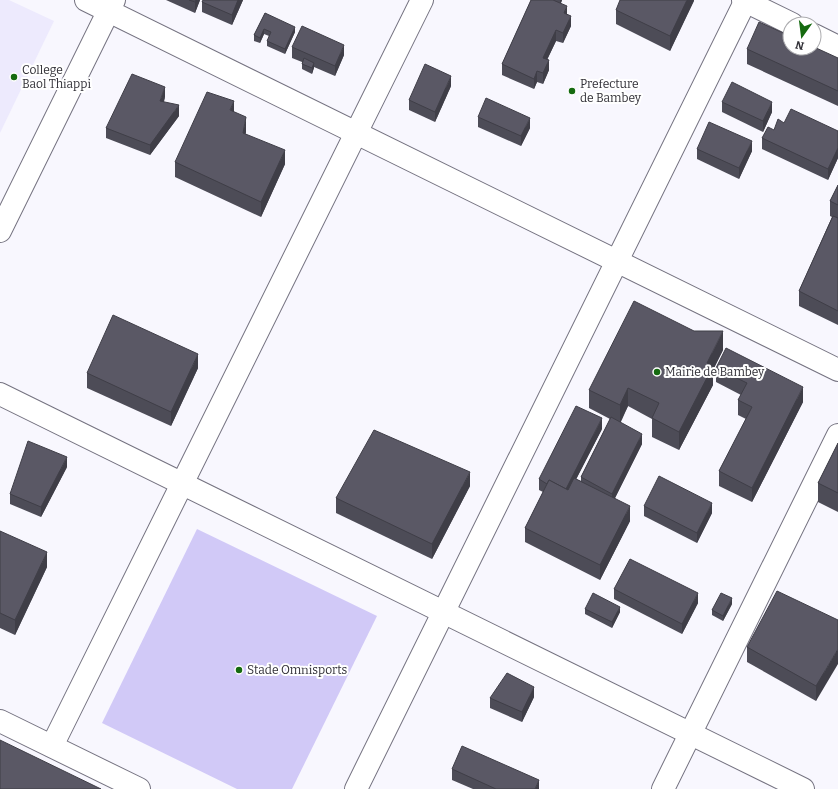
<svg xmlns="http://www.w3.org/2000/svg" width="838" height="789" font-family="Bitter,serif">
	<rect width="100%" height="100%" fill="#f8f7fe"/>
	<!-- built -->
	<polygon fill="#edeafd" points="0,0 9,0 54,21 0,133"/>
	<!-- green -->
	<polygon fill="#d1c9f7" points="197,529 377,616 292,789 237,789 102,723"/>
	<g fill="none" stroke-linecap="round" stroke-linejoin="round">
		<!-- street casing -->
		<g stroke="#757381" stroke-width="24">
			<g id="street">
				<polyline points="86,0 838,370"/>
				<polyline points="743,0 792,24"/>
				<polyline points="814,35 838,47"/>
				<polyline points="0,231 114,0"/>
				<polyline points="0,394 803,789"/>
				<polyline points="0,721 139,789"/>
				<polyline points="52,746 422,0"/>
				<polyline points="356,789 746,0"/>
				<polyline points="663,789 838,435"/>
			</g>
		</g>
		<!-- street -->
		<use href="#street" stroke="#fff" stroke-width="22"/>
	</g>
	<!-- wall -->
	<g fill="#4d4c57">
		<polygon points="166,0 200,0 195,13"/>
		<polygon points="203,0 243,0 232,25 202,12 202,2"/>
		<polygon points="531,0 562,0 561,3 567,14 571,26 563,43 556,41 547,60 549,70 543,84 537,82 534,89 502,75 502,64"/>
		<polygon points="694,0 670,51 616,24 616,10"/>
		<polygon points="265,13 295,32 285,54 267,46 267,41 269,36 264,34 260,43 254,41 254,35"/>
		<polygon points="292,47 344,55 335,76 314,67 312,74 302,69 302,62 292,58"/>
		<polygon points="747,49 838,58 838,106 747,64"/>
		<polygon points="451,86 435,122 409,110 409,100"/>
		<polygon points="165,97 164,102 179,116 150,155 106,138 106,128"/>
		<polygon points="722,102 772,112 763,132 722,112"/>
		<polygon points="234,112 246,132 245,134 285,164 261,217 175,177 175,162"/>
		<polygon points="478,117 530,128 521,146 478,127"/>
		<polygon points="784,123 838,131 838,158 828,180 762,149 762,138 774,130"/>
		<polygon points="697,149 752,151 739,179 697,159"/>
		<polygon points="838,185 838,325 799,306 799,291 832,217 830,216 830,201"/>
		<polygon points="723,350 713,370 713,385 679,450 652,437 652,419 628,406 620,422 642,444 615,498 630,521 600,580 525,542 525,528 543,492 539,490 539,479 602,429 576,479 581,481 581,477 610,419 589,408 589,390"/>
		<polygon points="198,368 171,426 87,388 87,373"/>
		<polygon points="716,368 803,402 752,502 719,486 719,471 746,419 738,415 738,400 741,395 716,382"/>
		<polygon points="838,443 838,512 818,502 818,483"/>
		<polygon points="67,467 41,517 10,504 10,494"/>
		<polygon points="470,486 432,559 336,513 336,498"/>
		<polygon points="644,506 712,513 697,543 644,516"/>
		<polygon points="0,531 47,567 15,635 0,628"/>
		<polygon points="614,589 698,603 682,634 614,599"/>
		<polygon points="732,604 723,621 712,615 712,610"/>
		<polygon points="585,609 620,612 612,628 585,614"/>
		<polygon points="838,620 816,701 747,662 747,647"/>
		<polygon points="534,697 522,722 490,708 490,698"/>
		<polygon points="452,769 539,789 473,789 452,780"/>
	</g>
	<!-- shaded-wall -->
	<g fill="#3f3e47">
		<polygon points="196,0 200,0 195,13 195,2"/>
		<polygon points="238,0 243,0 232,25 232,15"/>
		<polygon points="560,0 562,0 560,5"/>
		<polygon points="687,0 694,0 694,1 670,51 670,36"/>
		<polygon points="567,6 567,16 564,13"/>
		<polygon points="571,16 571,26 563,43 563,33"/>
		<polygon points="295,27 295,32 285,54 285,49"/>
		<polygon points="264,29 264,34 260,43 260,38"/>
		<polygon points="556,30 556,41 543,68 543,58"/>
		<polygon points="344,45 344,55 335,76 335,66"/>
		<polygon points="549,60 549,70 543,84 543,73"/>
		<polygon points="314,63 314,68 312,74 312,68"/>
		<polygon points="537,71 537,82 534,89 534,79"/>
		<polygon points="451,76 451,86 435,122 435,112"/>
		<polygon points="165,87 165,97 160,111 160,101"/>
		<polygon points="234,101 234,116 230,110"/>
		<polygon points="772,102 772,112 763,132 763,121"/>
		<polygon points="179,105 179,116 150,155 150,145"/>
		<polygon points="246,117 246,132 243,148 243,133"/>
		<polygon points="530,118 530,128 521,146 521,136"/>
		<polygon points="752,141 752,151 739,179 739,168"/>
		<polygon points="838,148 838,158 828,180 828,169"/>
		<polygon points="285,150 285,164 261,217 261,202"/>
		<polygon points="723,331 723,350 713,370 713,385 679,450 679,432 707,363"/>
		<polygon points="198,354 198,368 171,426 171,412"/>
		<polygon points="803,387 803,402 752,502 752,488"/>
		<polygon points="628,388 628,406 620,424 620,405"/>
		<polygon points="602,418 602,429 564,503 564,492"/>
		<polygon points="642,434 642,444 612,504 612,494"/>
		<polygon points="67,457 67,467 41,517 41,507"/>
		<polygon points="470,472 470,486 432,559 432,544"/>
		<polygon points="712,503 712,513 697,543 697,533"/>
		<polygon points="630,506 630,521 600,580 600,565"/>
		<polygon points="47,552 47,567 15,635 15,620"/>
		<polygon points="698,593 698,603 682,634 682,624"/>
		<polygon points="732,598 732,604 723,621 723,616"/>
		<polygon points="620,607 620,612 612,628 612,622"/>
		<polygon points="838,649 838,664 816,701 816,686"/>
		<polygon points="534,687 534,697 522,722 522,712"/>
		<polygon points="539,780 539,789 535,789"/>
	</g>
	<!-- building -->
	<g fill="#5a5865" stroke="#3f3e47">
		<polygon points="189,0 196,0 195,2"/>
		<polygon points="203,0 238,0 232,15 202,2"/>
		<polygon points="531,0 553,0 567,6 564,13 571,16 563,33 556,30 543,58 549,60 543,73 537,71 534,79 502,64"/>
		<polygon points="620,0 687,0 670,36 616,10"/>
		<polygon points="265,13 295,27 285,49 267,41 271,32 264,29 260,38 254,35"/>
		<polygon points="759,22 790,36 790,48 814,48 814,47 838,58 838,91 747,49"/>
		<polygon points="302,26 344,45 335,66 292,47"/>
		<polygon points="304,58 314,63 312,68 302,64"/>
		<polygon points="425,64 451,76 435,112 409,100"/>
		<polygon points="132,74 165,87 160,101 179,105 150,145 106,128"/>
		<polygon points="732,82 772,102 763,121 722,102"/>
		<polygon points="207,92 234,101 230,110 246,117 243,133 285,150 261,202 175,162"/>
		<polygon points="486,98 530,118 521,136 478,117"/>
		<polygon points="791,109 838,131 838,148 828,169 762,138 768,127 774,130 778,119 784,123"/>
		<polygon points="709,122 752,141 739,168 697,149"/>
		<polygon points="838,185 838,205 830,201"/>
		<polygon points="833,216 838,218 838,311 799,291"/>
		<polygon points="634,301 694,331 723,331 707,363 713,366 679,432 652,418 659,403 628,388 620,405 589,390"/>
		<polygon points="113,315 198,354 171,412 87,373"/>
		<polygon points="726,348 803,387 752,488 719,471 752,407 738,400 747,383 716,368"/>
		<polygon points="576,406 602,418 566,489 549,480 547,484 539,479"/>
		<polygon points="611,417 642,434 612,494 581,477"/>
		<polygon points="374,430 470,472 432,544 336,498"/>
		<polygon points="28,441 67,457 41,507 10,494"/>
		<polygon points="838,443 838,493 818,483"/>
		<polygon points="659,476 712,503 697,533 644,506"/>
		<polygon points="574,478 630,506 600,565 525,528 549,480 568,490"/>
		<polygon points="0,531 47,552 15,620 0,613"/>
		<polygon points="630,559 698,593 682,624 614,589"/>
		<polygon points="777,591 838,620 838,649 816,686 747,647"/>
		<polygon points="593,593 620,607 612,622 585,609"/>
		<polygon points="721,593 732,598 723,616 712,610"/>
		<polygon points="507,673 534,687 522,712 490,698"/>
		<polygon points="0,740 101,789 0,789"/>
		<polygon points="462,746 539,780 535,789 496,789 452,769"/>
	</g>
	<!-- markers -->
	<g fill="#156a10" stroke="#fff" stroke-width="1.5">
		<circle cx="14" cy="77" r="4"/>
		<circle cx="572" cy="91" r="4"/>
		<circle cx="657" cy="372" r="4"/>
		<circle cx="239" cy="670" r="4"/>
	</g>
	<g text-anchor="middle" stroke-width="4" stroke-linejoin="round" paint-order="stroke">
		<!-- poi labels -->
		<g font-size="12" fill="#302f36" stroke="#fff" text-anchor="start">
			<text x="22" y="74">College<tspan x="22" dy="14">Baol Thiappi</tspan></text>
			<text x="580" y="88">Prefecture<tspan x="580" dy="14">de Bambey</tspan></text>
			<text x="665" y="376">Mairie de Bambey</text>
			<text x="247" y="674">Stade Omnisports</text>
		</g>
	</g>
	<!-- north arrow -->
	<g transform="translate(802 36) rotate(194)"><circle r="19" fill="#ffffff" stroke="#acacaf"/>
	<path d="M0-3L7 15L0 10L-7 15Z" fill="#156a10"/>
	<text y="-6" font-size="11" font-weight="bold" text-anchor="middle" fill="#302f36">N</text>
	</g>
</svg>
